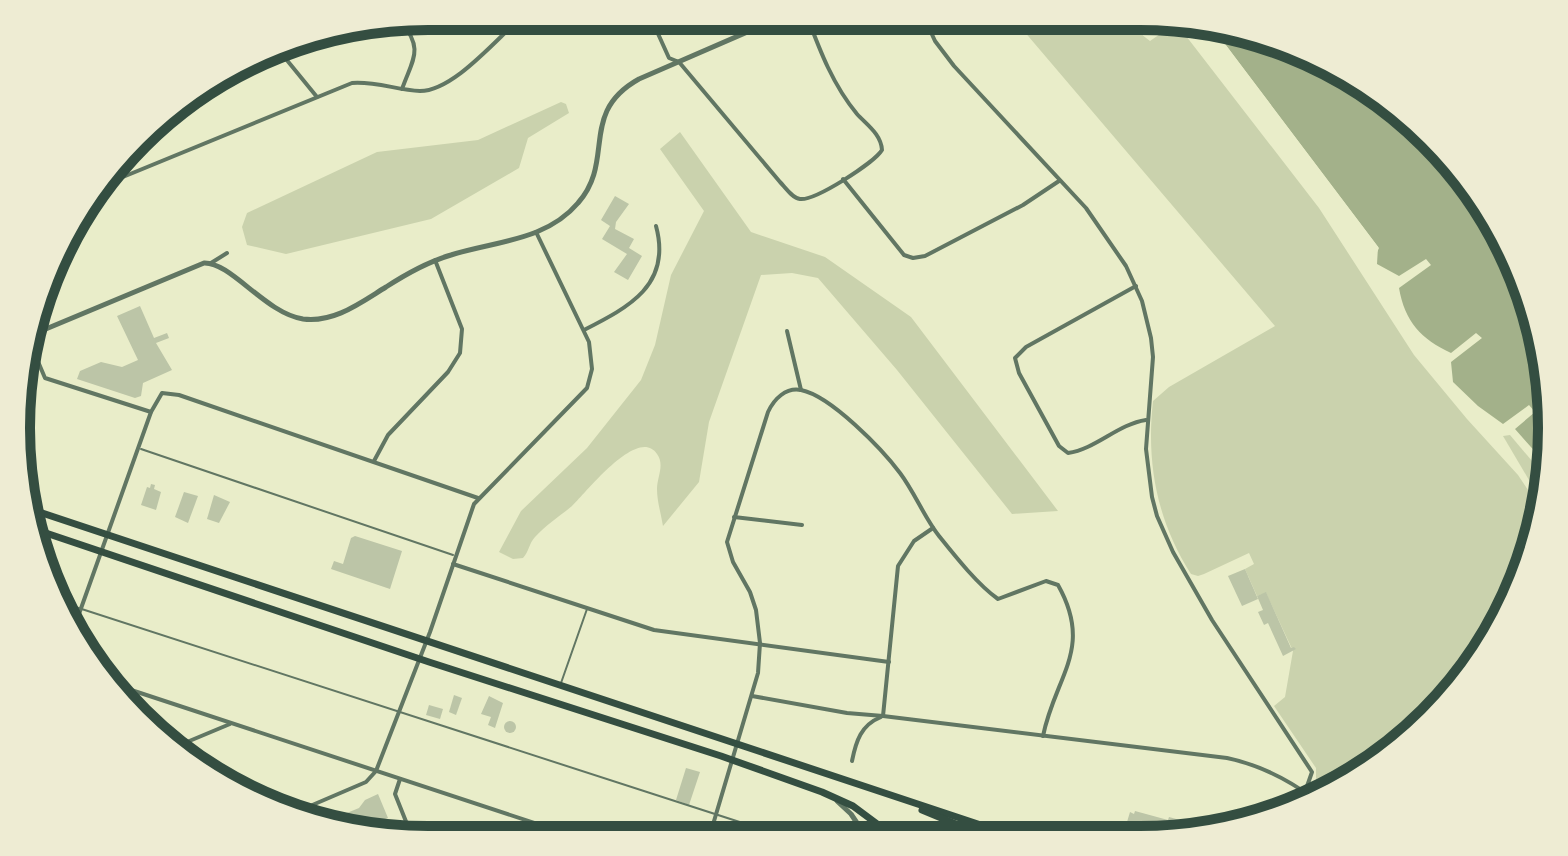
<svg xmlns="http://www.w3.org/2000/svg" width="1568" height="856" font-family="'Noto Sans',sans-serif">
	<rect width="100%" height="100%" fill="#e9edc9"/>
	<!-- green -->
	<g fill="#cad2ad">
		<path d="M1012 17H1119L1150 41 1176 23 1319 208 1414 355 1467 419 1518 475 1540 508 1497 634 1432 719 1369 771 1356 777V764L1347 769 1348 781 1324 793 1316 785V768L1274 706 1285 697 1293 651 1266 593 1257 596 1245 569 1254 564 1249 553 1204 574 1198 576 1191 574C1157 521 1146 463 1153 401L1169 387 1275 326Z"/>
		<polygon points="561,102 566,104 569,113 528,138 519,168 431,219 286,254 247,245 242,227 247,213 377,152 478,140"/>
		<path d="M680 132 751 232 825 257 911 317 1058 511 1012 514 897 370 818 278 792 273 761 275 709 422 699 482 663 526C661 514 657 501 657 489 657 477 665 465 657 454 638 425 585 494 572 506 560 516 546 525 535 537 529 543 529 552 523 558L513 559 499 552 521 511 587 448 641 380 655 345 671 275 704 211 660 149Z"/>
		<polygon points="1510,435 1548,480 1542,502 1503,436"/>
	</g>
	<!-- water -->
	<path fill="#a3b18a" d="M1210 24 1247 30 1346 71 1467 178 1538 322 1547 465 1515 429 1535 412 1529 405 1503 424 1478 406 1453 382 1451 362 1482 338 1476 333 1451 353C1421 339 1405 322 1399 288L1431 265 1426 259 1399 276 1377 264 1378 247Z"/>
	<!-- pier -->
	<polygon fill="#e9edc9" points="1206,23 1210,24 1234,56 1379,248 1373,261 1374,249"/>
	<!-- building -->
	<g fill="#bcc5a7">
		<polygon points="615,196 629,204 616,222 615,229 634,239 629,248 642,256 628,280 614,272 627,254 602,239 610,226 601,220"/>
		<polygon points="140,306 154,338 167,333 169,338 156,343 172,370 143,383 141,396 135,398 77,379 80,371 101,362 122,367 138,360 117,316"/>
		<polygon points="151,484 155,485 154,489 161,492 156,510 141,505 147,487 150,488"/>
		<polygon points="184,492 198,496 188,523 175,517"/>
		<polygon points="214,495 230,502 219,523 207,519"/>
		<polygon points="355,536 402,551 390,589 331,569 334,561 343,564 351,538"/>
		<polygon points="1245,569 1258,599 1242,606 1228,576"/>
		<polygon points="1266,592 1291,648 1294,647 1296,649 1283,656 1268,623 1264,625 1258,612 1263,610 1257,596"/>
		<polygon points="454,695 462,698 456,715 449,712"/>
		<polygon points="489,696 503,703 495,728 488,725 491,717 481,714"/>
		<polygon points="429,705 443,709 440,719 426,715"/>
		<circle cx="510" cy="727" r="6"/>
		<polygon points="686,768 700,772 689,805 676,800"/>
		<polygon points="378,794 388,818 385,819 387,822 392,826 391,832 397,838 341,827 337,817 359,808 365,800"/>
		<polygon points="1135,811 1168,820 1169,817 1187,822 1185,828 1205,834 1193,837 1127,837 1124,832 1130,812 1134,814"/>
	</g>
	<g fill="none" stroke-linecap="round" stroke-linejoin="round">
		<!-- service -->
		<g stroke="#617663" stroke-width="2">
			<polyline points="141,449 453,555"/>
			<polyline points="57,601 789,838"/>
			<polyline points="561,683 587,609"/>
		</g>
		<!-- minor -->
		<g stroke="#617663" stroke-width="4">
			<path d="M650 16 669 58 679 62 780 182C785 187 792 198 800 199 815 201 874 163 882 150 881 134 867 125 857 114 833 85 820 51 807 16"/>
			<polyline points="924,17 935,41 954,66 1086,208 1126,266 1142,301 1151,338 1153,357 1146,449 1152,497 1157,516 1173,552 1212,620 1312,772 1305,792"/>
			<path d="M401 21C424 50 413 58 402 89"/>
			<polyline points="277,48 317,97"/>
			<polyline points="843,179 904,255 913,258 925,256 1023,205 1059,181"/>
			<path d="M96 188 352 83C375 81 397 90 420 91 454 91 497 38 523 16"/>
			<polyline points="211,263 227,253"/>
			<path d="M1136 286 1026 347 1015 358 1019 373 1059 446 1068 453C1096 449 1118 424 1146 420"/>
			<path d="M584 330C629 307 672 285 656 226"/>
			<polyline points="787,331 801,390"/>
			<polyline points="28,338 45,378 151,412"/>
			<polyline points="374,461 388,435 448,372 460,353 462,329 435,260"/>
			<polyline points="734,517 802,525"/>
			<polyline points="453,564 654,630 889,662"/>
			<polyline points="74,628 151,412 162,393 179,395 478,498"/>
			<polyline points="107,682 583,839"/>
			<path d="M752 696 847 713 883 716 1227 758C1260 765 1286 778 1313 798"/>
			<polyline points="883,716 898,566 914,541 933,528"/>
			<polyline points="175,747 230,724"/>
			<path d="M852 761C856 741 861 725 881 717"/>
			<polyline points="400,779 395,794 413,839"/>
			<polyline points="289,815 366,782 376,771 430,632 474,504 587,388 592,369 589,342 536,232"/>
			<path d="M709 838 758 673 760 643 756 610 750 592 733 562 727 542 768 412C774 399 786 387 801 390 831 396 882 449 900 473 915 493 924 517 939 536 955 556 978 585 998 599L1046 581 1058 585C1094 649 1055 676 1043 736"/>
			<polyline points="503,839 534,825"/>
		</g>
		<!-- tertiary -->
		<g stroke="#617663" stroke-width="5">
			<path d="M29 336 204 263C231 262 265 313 303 319 334 323 360 303 386 287 406 274 427 262 451 255 495 241 546 241 578 203 616 160 578 113 639 79L784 16"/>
			<polyline points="837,801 851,814 867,838"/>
		</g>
		<!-- primary -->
		<g stroke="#344e41" stroke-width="7">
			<polyline points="30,509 1017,837"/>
			<polyline points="34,529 429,662 721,756 822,792 853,806 896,838"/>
			<polyline points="922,810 987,837"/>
		</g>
	</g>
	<!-- crop -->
	<path d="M0 0H1568V856H0ZM428 30H1140A398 398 0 0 1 1538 428V428A398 398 0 0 1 1140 826H428A398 398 0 0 1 30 428V428A398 398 0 0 1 428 30Z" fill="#eeecd3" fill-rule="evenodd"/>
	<path fill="none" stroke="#344e41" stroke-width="10" d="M428 30H1140A398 398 0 0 1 1538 428V428A398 398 0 0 1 1140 826H428A398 398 0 0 1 30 428V428A398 398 0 0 1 428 30Z"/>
</svg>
